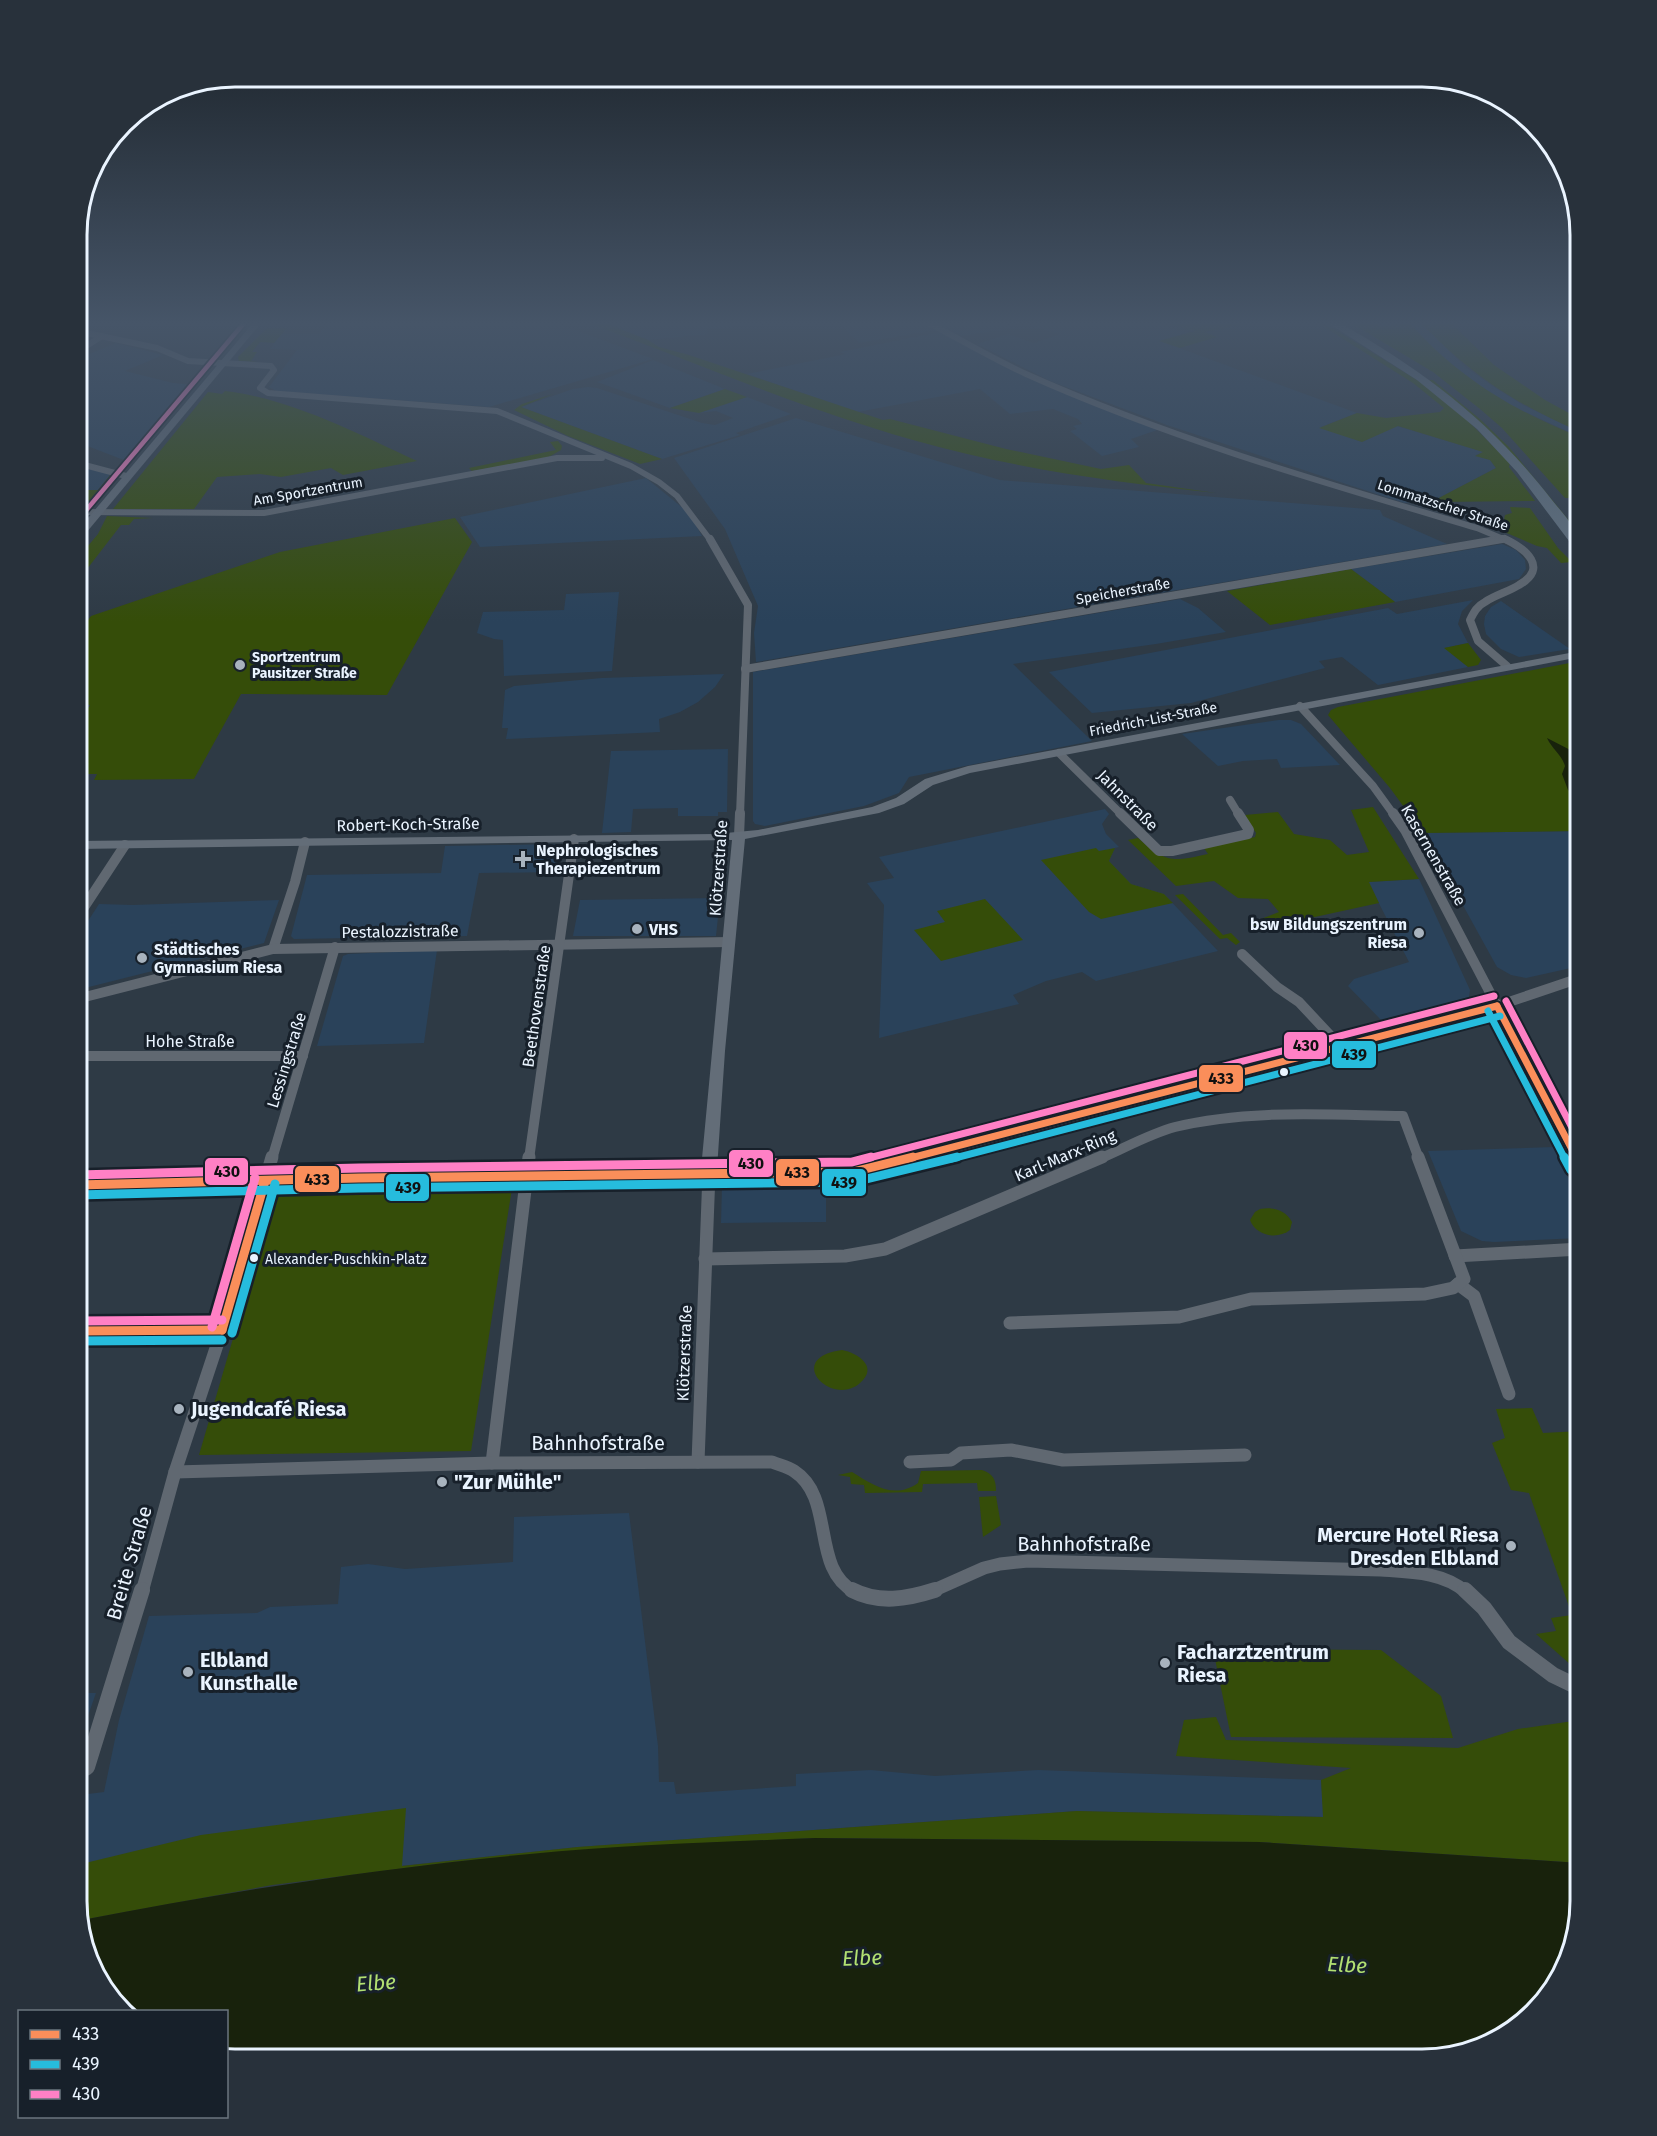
<svg xmlns="http://www.w3.org/2000/svg" width="1657" height="2136" font-family="'Fira Sans',sans-serif">
	<rect width="100%" height="100%" fill="#2e3a45"/>
	<!-- built -->
	<g fill="#2a425a">
		<polygon points="327,323 557,323 653,359 489,407 276,391 269,387 297,350 270,349 281,334 319,334"/>
		<polygon points="605,323 776,323 706,329 709,334 648,340"/>
		<polygon points="839,323 922,323 936,330 859,343"/>
		<polygon points="937,323 1006,323 1014,328 962,336"/>
		<polygon points="1041,323 1154,323 1187,332 1160,341 1357,413 1321,427 1362,442 1397,426 1484,452 1476,455 1490,460 1496,468 1435,500 1404,503 1167,425 1050,381 977,344 1008,334 1034,343 1060,334 1031,326"/>
		<polygon points="1410,323 1421,323 1464,366 1491,385 1523,405 1580,432 1580,437 1512,406 1480,386 1439,355"/>
		<polygon points="940,332 1030,379 1163,428 1131,439 1139,447 1102,456 1070,431 1077,429 1073,426 1082,424 1078,419 1053,409 1010,414 980,389 858,412 747,374 846,354 840,352"/>
		<polygon points="116,343 163,355 125,371 173,383 194,385 164,420 155,423 154,425 158,427 129,462 77,442 77,376 90,371 77,367 77,363 87,355"/>
		<polygon points="653,360 725,389 670,408 597,382"/>
		<polygon points="588,387 597,388 702,423 715,425 733,418 716,411 699,413 747,397 791,414 736,433 740,435 662,459 521,407 573,389"/>
		<polygon points="796,418 1000,480 1380,510 1383,516 1447,544 756,662 754,633 758,606 725,529 674,458"/>
		<polygon points="77,466 111,474 98,490 77,490"/>
		<polygon points="646,478 689,513 702,536 480,547 460,517"/>
		<polygon points="1502,544 1516,550 1525,560 1526,569 1519,579 1395,602 1351,569"/>
		<polygon points="619,592 612,671 504,676 503,640 494,639 477,633 483,612 564,610 566,594"/>
		<polygon points="1180,599 1198,608 1226,632 1156,644 1013,664 1092,741 909,777 899,793 864,806 765,826 755,824 753,821 753,672"/>
		<polygon points="1473,600 1462,611 1458,624 1468,643 1445,648 1468,667 1378,685 1342,657 1319,661 1325,668 1191,703 1092,713 1049,672 1388,608 1397,614"/>
		<polygon points="1501,601 1570,649 1519,657 1501,649 1486,634 1484,624 1485,616 1491,607"/>
		<polygon points="724,674 715,687 698,702 680,712 659,719 660,732 506,739 508,728 502,728 505,690 514,686 602,678"/>
		<polygon points="1279,720 1291,720 1301,724 1340,765 1281,768 1277,759 1243,761 1218,766 1182,734"/>
		<polygon points="728,749 727,812 718,812 718,816 678,816 678,808 633,809 631,832 602,833 611,751"/>
		<polygon points="1105,809 1109,814 1102,824 1106,834 1119,847 1115,848 1109,861 1131,884 1164,894 1218,951 1096,981 1082,972 1046,981 1013,995 1019,1004 879,1038 884,905 867,883 894,878 879,857"/>
		<polygon points="1580,831 1580,966 1526,978 1511,975 1497,967 1423,833"/>
		<polygon points="560,844 557,872 479,873 467,936 294,939 291,936 307,875 441,873 445,846"/>
		<polygon points="1419,879 1470,990 1469,997 1383,1022 1348,986 1354,979 1409,962 1368,882"/>
		<polygon points="720,898 716,936 573,936 580,900"/>
		<polygon points="279,900 264,943 77,990 77,938 99,904 133,905"/>
		<polygon points="437,950 424,1043 317,1046 343,956 348,954"/>
		<polygon points="1554,1147 1580,1203 1580,1238 1494,1242 1482,1241 1461,1231 1428,1151"/>
		<polygon points="826,1184 826,1222 721,1223 722,1186"/>
		<polygon points="629,1513 658,1746 659,1782 674,1782 676,1794 796,1786 796,1774 871,1770 935,1776 1038,1770 1321,1780 1324,1817 1077,1811 578,1847 287,1878 77,1889 77,1807 80,1795 104,1792 119,1720 149,1616 257,1613 270,1607 338,1604 341,1567 368,1564 405,1569 513,1562 514,1517"/>
		<polygon points="77,1693 96,1693 77,1747"/>
	</g>
	<!-- green -->
	<g fill="#354d09">
		<path d="M589 323H605L648 340 659 347 689 355 883 420 890 419 1006 449 1101 469 1129 465 1146 483 1216 493C1114 482 1011 468 913 440 802 409 696 363 589 323Z"/>
		<polygon points="1167,323 1240,323 1246,324 1205,332 1217,337 1180,348 1159,341 1195,331"/>
		<polygon points="1318,323 1331,327 1425,385 1467,420 1510,463 1509,467 1535,501 1442,502 1435,500 1496,468 1490,460 1475,456 1483,452 1398,426 1362,442 1319,428 1357,413 1386,418 1440,412 1444,408 1413,383"/>
		<path d="M1351 323H1374L1381 327 1410 323C1457 377 1514 411 1580 437V498H1565L1502 428 1480 409 1433 372Z"/>
		<path d="M1421 323H1451L1494 365 1545 400 1580 419V432C1514 403 1471 375 1421 323Z"/>
		<polygon points="267,328 287,328 274,343 260,342 252,352 257,352 251,361 257,362 239,361 238,357"/>
		<polygon points="1429,380 1433,380 1480,419 1509,447 1580,534 1580,539 1527,471"/>
		<polygon points="725,389 747,397 699,413 670,408"/>
		<path d="M225 391C292 399 356 433 417 461L343 475 331 468 281 477 260 474 217 477 194 509H113L208 392 222 394Z"/>
		<polygon points="553,394 521,407 662,459 640,464 568,436 514,410 522,404"/>
		<polygon points="558,441 562,446 561,450 547,458 472,471 469,468 556,450 550,442"/>
		<polygon points="111,474 118,476 96,501 77,501 77,490 98,490"/>
		<polygon points="1510,507 1530,508 1558,548 1572,562 1561,563 1547,548 1537,546 1495,528 1491,521 1504,520 1505,515 1512,513"/>
		<polygon points="107,516 153,518 134,519 129,525 121,525 77,582 77,559 98,534"/>
		<polygon points="455,518 472,542 387,695 241,694 194,779 94,780 97,774 77,774 77,726 90,705 77,704 77,635 91,616 280,552"/>
		<polygon points="1351,569 1395,602 1270,625 1227,591"/>
		<polygon points="1468,643 1481,660 1478,665 1468,667 1444,648"/>
		<polygon points="1580,661 1580,831 1423,833 1390,788 1328,715 1331,710 1338,707"/>
		<path d="M1373 807 1419 879 1369 882 1379 903 1251 931 1248 924 1279 912 1268 899 1238 898 1214 881 1176 886 1128 840 1138 838C1166 863 1172 862 1208 854L1204 848 1255 837 1256 833 1245 815 1278 812 1294 834 1330 840 1347 855 1369 852 1351 810Z"/>
		<polygon points="1096,848 1099,851 1115,848 1109,861 1131,884 1164,894 1173,903 1101,919 1089,912 1041,860"/>
		<polygon points="1183,894 1223,935 1231,933 1240,942 1236,945 1227,938 1220,939 1175,895"/>
		<polygon points="985,899 1023,940 941,961 914,930 945,922 937,911"/>
		<polygon points="512,1188 471,1451 199,1455 276,1191"/>
		<path d="M1260 1209C1273 1207 1285 1209 1292 1222L1290 1230C1277 1240 1256 1236 1250 1220L1255 1212Z"/>
		<path d="M842 1350C858 1353 879 1367 860 1383 832 1408 783 1358 842 1350Z"/>
		<polygon points="1532,1408 1543,1433 1580,1431 1580,1673 1536,1634 1556,1631 1551,1618 1572,1615 1529,1493 1511,1490 1492,1443 1505,1438 1496,1409"/>
		<path d="M982 1470C993 1474 996 1479 996 1491H978L977 1483 923 1484 922 1492 865 1493 864 1485 851 1484 850 1477 838 1475 852 1472C873 1485 894 1500 918 1483L921 1471Z"/>
		<polygon points="996,1496 1001,1525 983,1537 979,1497"/>
		<polygon points="1213,1649 1381,1650 1441,1696 1453,1738 1231,1737"/>
		<polygon points="1216,1717 1226,1740 1458,1748 1518,1729 1580,1720 1580,1863 1259,1842 815,1838 662,1845 461,1861 272,1885 82,1920 77,1901 77,1865 201,1835 406,1808 402,1866 578,1847 1077,1811 1323,1817 1321,1780 1351,1768 1176,1756 1184,1720"/>
	</g>
	<!-- water -->
	<g fill="#18220c">
		<path d="M1547 738 1580 755V800L1568 790 1562 774 1565 766C1562 755 1552 749 1547 738Z"/>
		<path d="M815 1838 1259 1842 1580 1863V1901L1559 1980 1510 2033 1422 2059H235L227 2057 226 2012 127 2011 103 1989 82 1920C231 1891 380 1868 530 1854 625 1845 720 1842 815 1838Z"/>
	</g>
	<g fill="none" stroke-linecap="round" stroke-linejoin="round">
		<!-- street-far4 -->
		<g stroke="#606871" stroke-width="6">
			<path d="M929 323C961 340 993 359 1026 374 1171 439 1325 483 1477 528L1508 541"/>
			<polyline points="77,327 90,323"/>
			<polyline points="77,331 157,348 188,361 271,366 274,370 260,388 268,393 497,411 631,466 659,482 677,496 711,541"/>
			<polyline points="77,352 102,336"/>
			<polyline points="77,463 126,476"/>
			<polyline points="77,512 264,513 557,458 602,458"/>
			<polyline points="1493,541 1504,539"/>
		</g>
		<!-- street-far3 -->
		<g stroke="#606871" stroke-width="8">
			<polyline points="710,539 748,605 740,815"/>
			<path d="M1505 539C1526 549 1549 568 1519 585 1508 592 1495 595 1485 602 1477 606 1474 612 1470 620L1478 641 1507 666"/>
			<polyline points="745,669 1502,539"/>
			<polyline points="1300,706 1373,786 1394,815"/>
			<polyline points="1059,753 1122,815"/>
			<polyline points="1230,800 1239,815"/>
		</g>
		<!-- street-far2 -->
		<g stroke="#606871" stroke-width="10">
			<polyline points="1120,813 1159,851 1172,851 1248,834 1249,830 1238,813"/>
			<polyline points="1393,813 1405,830 1497,1006 1580,978"/>
			<polyline points="739,836 740,813"/>
			<polyline points="77,918 125,845"/>
			<polyline points="273,949 295,882 305,842"/>
			<polyline points="1242,954 1277,987 1299,1002 1342,1048"/>
			<polyline points="77,999 273,949 730,942"/>
			<polyline points="77,1056 303,1056"/>
			<polyline points="272,1159 335,947"/>
			<polyline points="529,1159 574,839"/>
			<path d="M1099 1159C1123 1149 1149 1134 1175 1127 1249 1109 1327 1115 1403 1116L1419 1159"/>
		</g>
		<!-- street-far1 -->
		<g stroke="#606871" stroke-width="13">
			<polyline points="265,1181 272,1157"/>
			<polyline points="1455,1256 1580,1249"/>
			<polyline points="705,1259 845,1256 885,1249 1102,1157"/>
			<polyline points="1458,1284 1474,1296 1509,1394"/>
			<polyline points="1010,1323 1179,1317 1251,1299 1425,1294 1453,1288 1464,1279 1418,1157"/>
			<polyline points="698,1462 709,1173"/>
			<polyline points="910,1462 951,1460 961,1453 1011,1450 1063,1460 1245,1455"/>
			<polyline points="492,1463 529,1157"/>
			<path d="M175 1472 492 1463 772 1462C779 1465 788 1467 794 1471 836 1498 810 1569 855 1592"/>
			<polyline points="142,1592 175,1472 222,1330"/>
			<path d="M930 1592 984 1568 1000 1564 1028 1561 1381 1570C1410 1572 1443 1572 1466 1592"/>
		</g>
		<!-- street -->
		<g stroke="#606871" stroke-width="16">
			<path d="M852 1590C879 1604 907 1599 935 1590"/>
			<polyline points="1465,1590 1484,1608 1509,1642 1553,1675 1580,1688"/>
			<polyline points="77,1772 87,1767 142,1590"/>
		</g>
		<!-- secondary -->
		<g fill="#636d78" fill-rule="evenodd">
			<polygon points="253,323 261,323 81,539 77,540 77,531"/>
			<polygon points="1580,651 1580,657 970,773 933,785 904,804 879,813 745,839 725,1051 717,1169 853,1167 985,1135 1497,1002 1504,1006 1580,1151 1580,1170 1574,1169 1572,1165 1493,1012 985,1145 853,1177 272,1185 228,1334 77,1337 77,1325 215,1324 256,1186 77,1190 77,1180 359,1173 701,1169 732,840 77,849 77,841 715,834 758,830 872,807 896,798 925,779 968,766"/>
		</g>
		<!-- highway -->
		<path fill="#647482" fill-rule="evenodd" d="M1328 323H1340C1424 371 1492 422 1552 500 1564 515 1580 530 1580 550L1575 549 1517 472 1477 429 1417 380Z"/>
		<!-- bus-1-far1 casing -->
		<g stroke="#17202a" stroke-width="11">
			<g id="bus-1-far1">
				<polyline points="1497,1006 1577,1159"/>
				<polyline points="907,1159 1497,1006"/>
			</g>
		</g>
		<!-- bus-1 casing -->
		<g stroke="#17202a" stroke-width="14">
			<g id="bus-1">
				<polyline points="1576,1157 1580,1165"/>
				<polyline points="77,1185 359,1178 853,1172 913,1157"/>
				<polyline points="222,1330 265,1181"/>
				<polyline points="77,1331 222,1330"/>
			</g>
		</g>
		<!-- bus-2-far1 casing -->
		<g stroke="#17202a" stroke-width="11">
			<g id="bus-2-far1">
				<polyline points="1488,1011 1565,1159"/>
				<polyline points="951,1159 1500,1016"/>
			</g>
		</g>
		<!-- bus-2 casing -->
		<g stroke="#17202a" stroke-width="14">
			<g id="bus-2">
				<polyline points="1564,1157 1571,1170"/>
				<polyline points="77,1195 359,1188 854,1182 957,1157"/>
				<polyline points="232,1333 275,1184"/>
				<polyline points="77,1341 222,1340"/>
			</g>
		</g>
		<!-- bus-3-far2 casing -->
		<g stroke="#17202a" stroke-width="8">
			<polyline id="bus-3-far2" points="77,521 244,323"/>
		</g>
		<!-- bus-3-far1 casing -->
		<g stroke="#17202a" stroke-width="11">
			<g id="bus-3-far1">
				<polyline points="1506,1001 1580,1143"/>
				<polyline points="865,1159 1494,996"/>
			</g>
		</g>
		<!-- bus-3 casing -->
		<g stroke="#17202a" stroke-width="14">
			<g id="bus-3">
				<polyline points="77,1175 359,1168 852,1162 871,1157"/>
				<polyline points="77,1321 222,1320"/>
				<polyline points="212,1327 255,1178"/>
			</g>
		</g>
		<!-- bus-1-far1 -->
		<use href="#bus-1-far1" stroke="#fa8e5a" stroke-width="7"/>
		<!-- bus-1 -->
		<use href="#bus-1" stroke="#fa8e5a" stroke-width="9"/>
		<!-- bus-2-far1 -->
		<use href="#bus-2-far1" stroke="#26bcdd" stroke-width="7"/>
		<!-- bus-2 -->
		<use href="#bus-2" stroke="#26bcdd" stroke-width="9"/>
		<!-- bus-3-far2 -->
		<use href="#bus-3-far2" stroke="#ff80c5" stroke-width="4.5"/>
		<!-- bus-3-far1 -->
		<use href="#bus-3-far1" stroke="#ff80c5" stroke-width="7"/>
		<!-- bus-3 -->
		<use href="#bus-3" stroke="#ff80c5" stroke-width="9"/>
	</g>
	<!-- sky -->
	<linearGradient id="sky" x2="0" y2="1"><stop stop-color="#192026"/><stop offset="0.52" stop-color="#465568"/><stop offset="1" stop-color="#465568" stop-opacity="0"/></linearGradient>
	<rect width="1657" height="622" fill="url(#sky)"/>
	<!-- markers -->
	<g fill="#a8b3be" stroke="#17202a" stroke-width="2">
		<circle cx="240" cy="665" r="6"/>
		<path d="M520 850h6v6h6v6h-6v6h-6v-6h-6v-6h6z"/>
		<circle cx="637" cy="929" r="6"/>
		<circle cx="1419" cy="933" r="6"/>
		<circle cx="142" cy="958" r="6"/>
		<circle cx="179" cy="1409" r="6"/>
		<circle cx="442" cy="1482" r="6"/>
		<circle cx="1511" cy="1546" r="6"/>
		<circle cx="1165" cy="1663" r="6"/>
		<circle cx="188" cy="1672" r="6"/>
	</g>
	<g fill="#eaf4ff" stroke="#17202a" stroke-width="2">
		<circle cx="1284" cy="1072" r="5"/>
		<circle cx="254" cy="1258" r="5"/>
	</g>
	<g text-anchor="middle" stroke-width="6" stroke-linejoin="round" paint-order="stroke">
		<!-- far-street labels -->
		<g font-size="14" fill="#eaf4ff" stroke="#17202a">
			<text transform="translate(308 491) rotate(-10)" y="5">Am Sportzentrum</text>
			<text transform="translate(1443 505) rotate(18)" y="5">Lommatzscher Straße</text>
			<text transform="translate(1123 591) rotate(-10)" y="5">Speicherstraße</text>
			<text transform="translate(1153 719) rotate(-11)" y="5">Friedrich-List-Straße</text>
		</g>
		<!-- far-poi labels -->
		<g font-size="14" font-weight="bold" fill="#eaf4ff" stroke="#17202a" text-anchor="start">
			<text x="252" y="662">Sportzentrum<tspan x="252" dy="16">Pausitzer Straße</tspan></text>
		</g>
		<!-- bus labels -->
		<g font-size="14" fill="#eaf4ff" stroke="#17202a" text-anchor="start">
			<text x="265" y="1264">Alexander-Puschkin-Platz</text>
		</g>
		<!-- street labels -->
		<g font-size="16" fill="#eaf4ff" stroke="#17202a">
			<text transform="translate(1128 800) rotate(45)" y="6">Jahnstraße</text>
			<text transform="translate(408 824) rotate(-1)" y="6">Robert-Koch-Straße</text>
			<text transform="translate(1434 855) rotate(60)" y="6">Kasernenstraße</text>
			<text transform="translate(718 868) rotate(-86)" y="6">Klötzerstraße</text>
			<text transform="translate(400 931) rotate(-1)" y="6">Pestalozzistraße</text>
			<text transform="translate(536 1006) rotate(-82)" y="6">Beethovenstraße</text>
			<text x="190" y="1047">Hohe Straße</text>
			<text transform="translate(286 1060) rotate(-73)" y="6">Lessingstraße</text>
			<text transform="translate(1065 1155) rotate(-23)" y="6">Karl-Marx-Ring</text>
			<text transform="translate(684 1353) rotate(-88)" y="6">Klötzerstraße</text>
		</g>
		<!-- poi labels -->
		<g font-size="16" font-weight="bold" fill="#eaf4ff" stroke="#17202a" text-anchor="start">
			<text x="536" y="856">Nephrologisches<tspan x="536" dy="18">Therapiezentrum</tspan></text>
			<text x="1407" y="930" text-anchor="end">bsw Bildungszentrum<tspan x="1407" dy="18">Riesa</tspan></text>
			<text x="649" y="935">VHS</text>
			<text x="154" y="955">Städtisches<tspan x="154" dy="18">Gymnasium Riesa</tspan></text>
		</g>
		<!-- near-poi labels -->
		<g font-size="20" font-weight="bold" fill="#eaf4ff" stroke="#17202a" text-anchor="start">
			<text x="191" y="1416">Jugendcafé Riesa</text>
			<text x="454" y="1489">"Zur Mühle"</text>
			<text x="1499" y="1542" text-anchor="end">Mercure Hotel Riesa<tspan x="1499" dy="23">Dresden Elbland</tspan></text>
			<text x="1177" y="1659">Facharztzentrum<tspan x="1177" dy="23">Riesa</tspan></text>
			<text x="200" y="1667">Elbland<tspan x="200" dy="23">Kunsthalle</tspan></text>
		</g>
		<!-- near-street labels -->
		<g font-size="20" fill="#eaf4ff" stroke="#17202a">
			<text x="598" y="1450">Bahnhofstraße</text>
			<text x="1084" y="1551">Bahnhofstraße</text>
			<text transform="translate(129 1563) rotate(-74)" y="7">Breite Straße</text>
		</g>
		<!-- near-water labels -->
		<g font-size="21" font-style="italic" fill="#b2e072" stroke="#17202a">
			<text transform="translate(862 1958) rotate(-2)" y="7">Elbe</text>
			<text transform="translate(1347 1965) rotate(3)" y="7">Elbe</text>
			<text transform="translate(376 1983) rotate(-4)" y="7">Elbe</text>
		</g>
	</g>
	<!-- crop -->
	<path d="M0 0H1657V2136H0ZM235 87H1422A148 148 0 0 1 1570 235V1901A148 148 0 0 1 1422 2049H235A148 148 0 0 1 87 1901V235A148 148 0 0 1 235 87Z" fill="#28313b" fill-rule="evenodd"/>
	<path fill="none" stroke="#eaf4ff" stroke-width="3" d="M235 87H1422A148 148 0 0 1 1570 235V1901A148 148 0 0 1 1422 2049H235A148 148 0 0 1 87 1901V235A148 148 0 0 1 235 87Z"/>
	<g stroke="#17202a" stroke-width="2">
		<rect x="1283" y="1031" width="45" height="29" rx="6" fill="#ff80c5"/>
		<rect x="1331" y="1040" width="46" height="29" rx="6" fill="#26bcdd"/>
		<rect x="1198" y="1064" width="46" height="29" rx="6" fill="#fa8e5a"/>
		<rect x="728" y="1149" width="46" height="29" rx="6" fill="#ff80c5"/>
		<rect x="204" y="1157" width="45" height="29" rx="6" fill="#ff80c5"/>
		<rect x="775" y="1158" width="45" height="29" rx="6" fill="#fa8e5a"/>
		<rect x="294" y="1165" width="46" height="28" rx="6" fill="#fa8e5a"/>
		<rect x="821" y="1168" width="46" height="29" rx="6" fill="#26bcdd"/>
		<rect x="385" y="1173" width="45" height="29" rx="6" fill="#26bcdd"/>
	</g>
	<g font-size="16" text-anchor="middle" font-weight="bold" fill="#111">
		<text x="1306" y="1051">430</text>
		<text x="1354" y="1060">439</text>
		<text x="1221" y="1084">433</text>
		<text x="751" y="1169">430</text>
		<text x="227" y="1177">430</text>
		<text x="797" y="1178">433</text>
		<text x="317" y="1185">433</text>
		<text x="844" y="1188">439</text>
		<text x="408" y="1193">439</text>
	</g>
	<!-- legend -->
	<rect x="18" y="2010" width="210" height="108" fill="#17202a" stroke="#6b757f" stroke-width="1.5"/>
	<rect x="30" y="2030" width="30" height="9" fill="#fa8e5a" stroke="#6b757f" stroke-width="1.5"/>
	<text x="72" y="2040" font-size="18" fill="#eaf4ff">433</text>
	<rect x="30" y="2060" width="30" height="9" fill="#26bcdd" stroke="#6b757f" stroke-width="1.5"/>
	<text x="72" y="2070" font-size="18" fill="#eaf4ff">439</text>
	<rect x="30" y="2090" width="30" height="9" fill="#ff80c5" stroke="#6b757f" stroke-width="1.5"/>
	<text x="72" y="2100" font-size="18" fill="#eaf4ff">430</text>
</svg>
